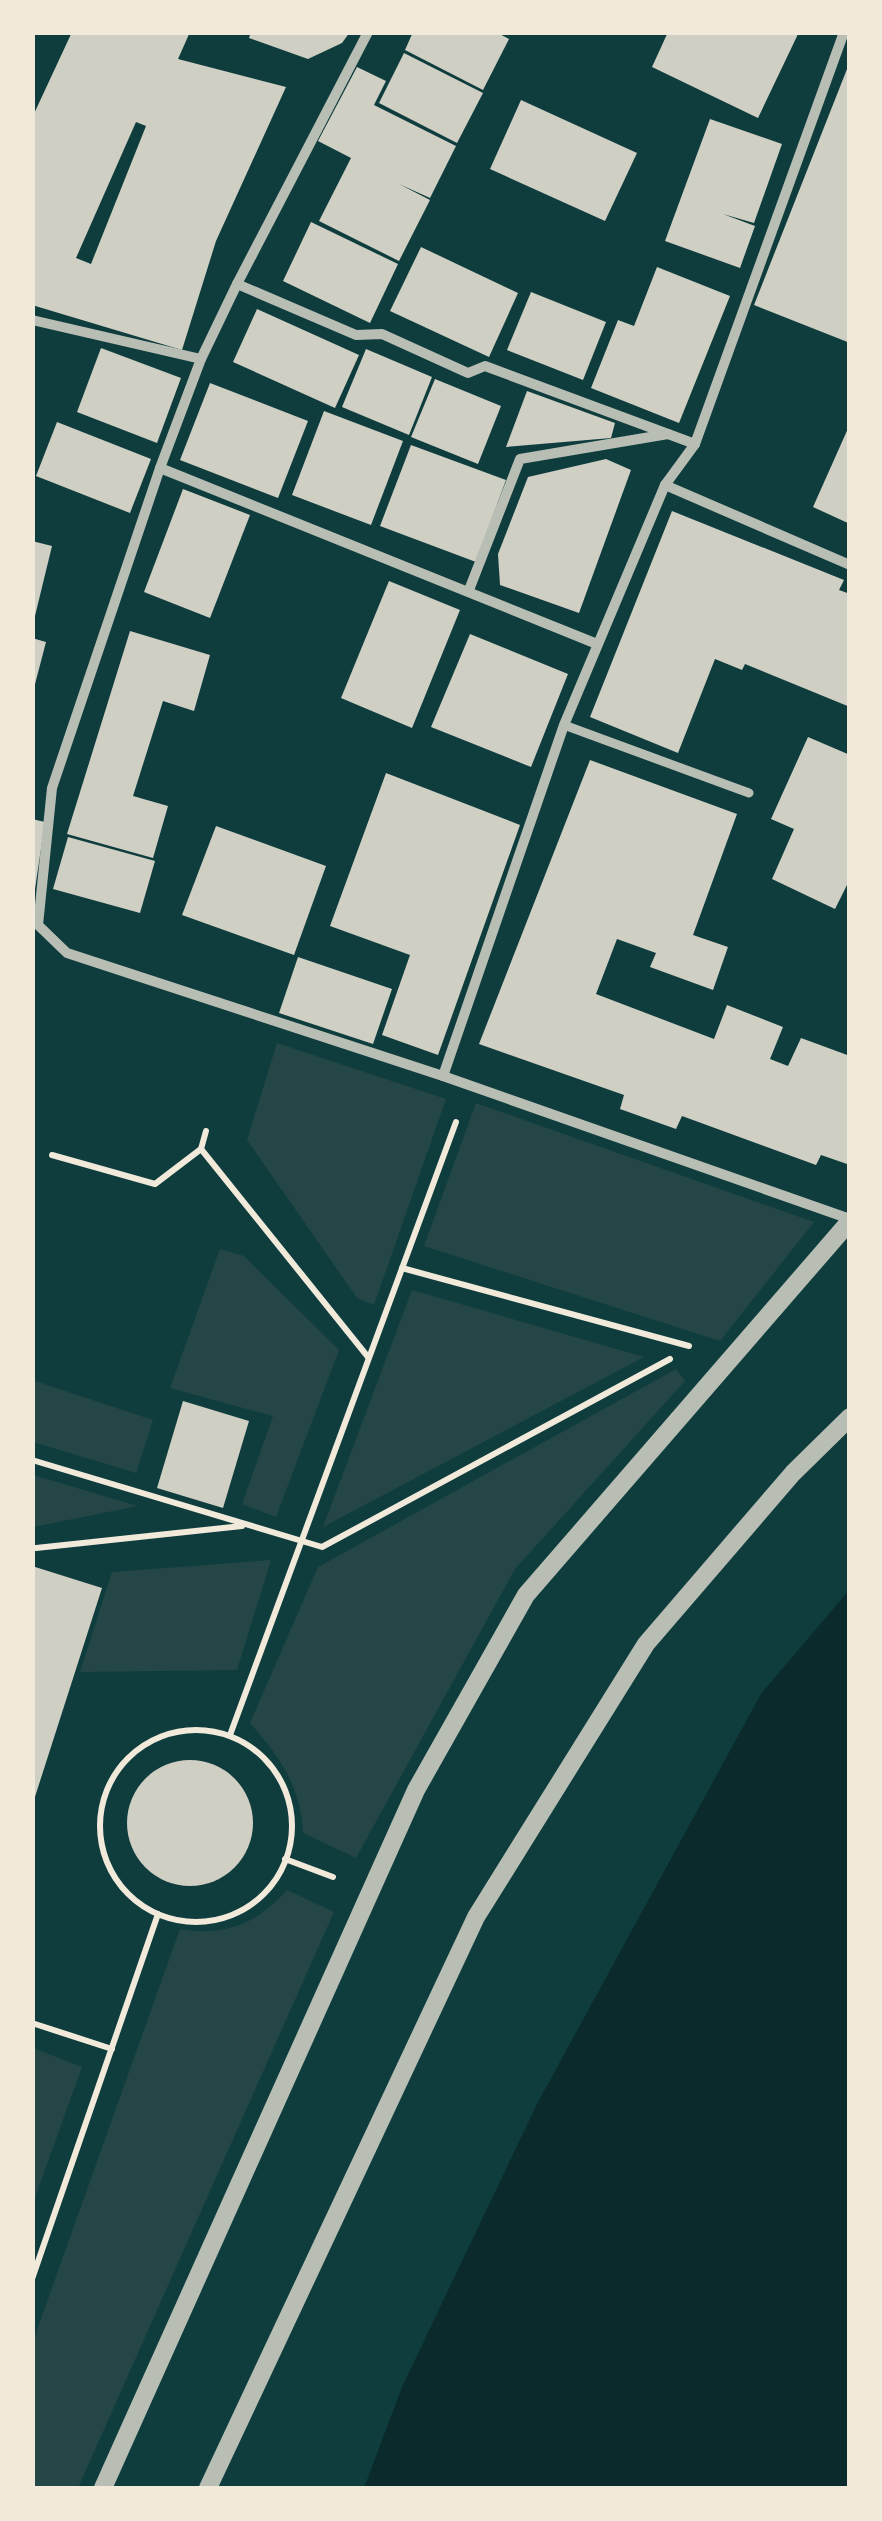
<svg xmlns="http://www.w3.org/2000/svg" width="882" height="2521" font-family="'Playfair Display',serif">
	<rect width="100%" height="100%" fill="#0f3d3e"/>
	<!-- green -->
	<g fill="#244646">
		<polygon points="277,1043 446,1099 374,1305 357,1298 247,1140"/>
		<polygon points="476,1103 814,1222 720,1341 424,1246"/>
		<polygon points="220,1249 244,1256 339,1350 276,1517 242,1504 273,1416 170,1388"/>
		<polygon points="412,1290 644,1357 323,1527"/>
		<path d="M676 1369 685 1381 515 1569 356 1858 303 1833C301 1787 280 1757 250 1723L318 1567Z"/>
		<polygon points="32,1380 153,1420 136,1473 33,1442"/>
		<polygon points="33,1475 138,1506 33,1527"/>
		<polygon points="271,1560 237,1670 80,1672 112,1572"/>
		<path d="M287 1890 334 1912 78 2488H33V2341L180 1929C224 1937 257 1924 287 1890Z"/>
		<polygon points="33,2048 82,2067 33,2203 32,2048"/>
	</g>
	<!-- water -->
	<polygon fill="#0a2a2b" points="849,1590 849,2488 364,2488 402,2387 538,2102 761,1694"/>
	<!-- building -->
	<g fill="#cfcfc3" fill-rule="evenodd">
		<path d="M72 32H190L178 59 286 87 216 241 182 350 32 305V118ZM136 122 146 126 91 264 76 258Z"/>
		<polygon points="251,32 350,32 342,43 308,59 249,38"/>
		<polygon points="413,32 496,32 509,39 483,90 405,50"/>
		<polygon points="668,32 799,32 758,118 652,67"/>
		<polygon points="404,53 483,93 457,143 379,103"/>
		<polygon points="849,64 847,274 850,343 754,305"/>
		<polygon points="357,67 386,81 374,105 456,146 430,198 399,184 430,200 399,261 319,221 351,158 318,141"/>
		<polygon points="521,100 637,153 605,221 490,169"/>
		<polygon points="710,119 782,144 754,223 723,214 755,226 740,268 665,241"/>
		<polygon points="311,222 398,264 370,323 283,281"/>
		<polygon points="421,247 518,293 489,357 390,311"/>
		<polygon points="657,267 730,296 679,423 591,388 618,320 634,326"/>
		<polygon points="531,292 606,322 583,380 507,350"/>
		<polygon points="257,309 359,355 335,408 233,362"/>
		<polygon points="101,348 181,378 157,443 77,412"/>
		<polygon points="366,349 432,377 409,435 342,407"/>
		<polygon points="435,379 501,406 478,464 411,437"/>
		<polygon points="210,383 308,421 278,498 180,460"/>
		<polygon points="527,391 615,423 611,438 506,447"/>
		<polygon points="324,411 403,441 371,525 292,495"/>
		<polygon points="57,422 151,459 130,513 36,476"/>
		<polygon points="850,424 850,524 813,507"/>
		<polygon points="411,445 506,480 476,562 380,526"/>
		<polygon points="606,459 631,470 579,613 500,585 498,554 528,477"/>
		<polygon points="183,489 250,515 210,618 144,592"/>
		<polygon points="672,511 844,580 839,590 850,594 850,707 745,664 742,670 715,659 678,753 590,717"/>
		<polygon points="32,541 52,546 34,620 32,619"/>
		<polygon points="389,581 460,610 412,728 341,698"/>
		<polygon points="130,631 210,655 194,711 163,701 133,796 168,806 153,858 67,834"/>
		<polygon points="470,634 568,674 531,767 431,727"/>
		<polygon points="32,638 46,642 34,688 32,688"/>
		<polygon points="808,737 850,755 850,879 835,909 772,879 794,829 771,819"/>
		<polygon points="590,760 737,814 693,935 728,947 713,990 650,967 656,953 617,939 596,994 714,1039 727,1005 783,1027 770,1059 788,1066 801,1038 850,1056 850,1165 821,1155 816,1165 682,1116 676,1129 620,1109 624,1095 479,1044"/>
		<polygon points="386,773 520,825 438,1055 382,1035 410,955 330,926"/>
		<polygon points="32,819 45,822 35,889 32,889"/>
		<polygon points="216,826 326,866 294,955 182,915"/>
		<polygon points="68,837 155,861 140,913 53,889"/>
		<polygon points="298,957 392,989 373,1044 279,1013"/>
		<polygon points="183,1401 249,1421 223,1508 157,1488"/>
		<polygon points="32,1566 102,1588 33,1803 32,1803"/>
		<circle cx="190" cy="1823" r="63"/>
	</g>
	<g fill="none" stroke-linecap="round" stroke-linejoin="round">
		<!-- path -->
		<g stroke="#f1e9da" stroke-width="6">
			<polyline points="206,1131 201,1149 368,1357"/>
			<polyline points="52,1155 155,1184 201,1149"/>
			<polyline points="402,1268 689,1346"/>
			<polyline points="32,1460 322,1547 670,1359"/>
			<polyline points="36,1548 242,1526"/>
			<circle cx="196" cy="1826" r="96"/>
			<polyline points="230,1735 456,1122"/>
			<polyline points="285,1859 333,1877"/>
			<polyline points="32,2023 112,2049"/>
			<polyline points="32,2279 158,1914"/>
		</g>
		<!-- pedestrian -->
		<polyline stroke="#b8beb3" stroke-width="9" points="564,725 749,793"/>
		<!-- minor -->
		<g stroke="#b8beb3" stroke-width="10">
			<polyline points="368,32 237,284 201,359 160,468 52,788 38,925 67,953 443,1076"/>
			<polyline points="844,32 695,444 665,485 564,725 443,1076 850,1219"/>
			<polyline points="237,284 356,335 382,334 468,373 485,366 695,444"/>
			<polyline points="32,320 201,359"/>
			<polyline points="160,468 597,644"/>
			<polyline points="665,485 850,565"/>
			<polyline points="469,590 520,459 668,434"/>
		</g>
		<!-- tertiary -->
		<g stroke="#b8beb3" stroke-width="18">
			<polyline points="103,2488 416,1790 526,1595 850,1221"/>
			<polyline points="208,2488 476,1917 646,1644 793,1473 850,1417"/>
		</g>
	</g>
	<!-- border -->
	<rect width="882" height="2521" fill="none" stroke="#f1e9da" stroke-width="70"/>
</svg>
